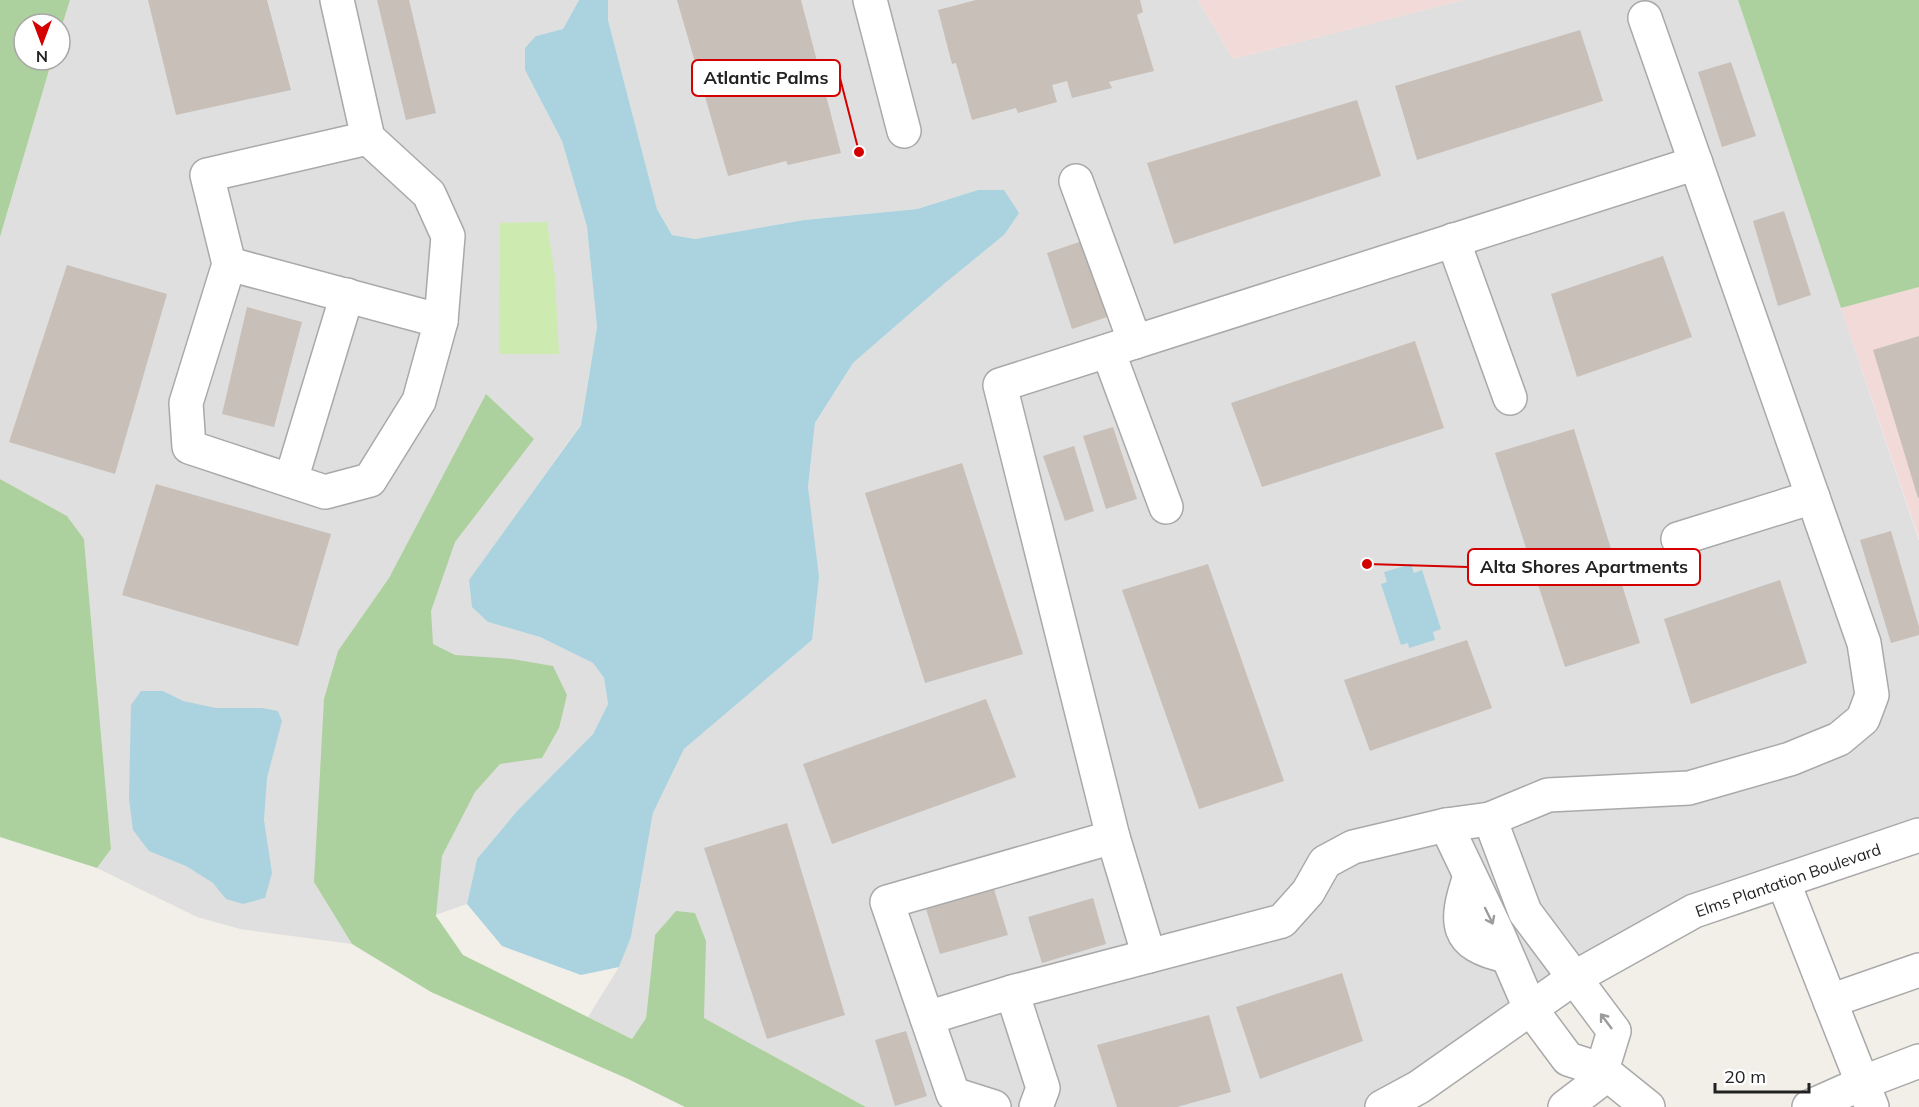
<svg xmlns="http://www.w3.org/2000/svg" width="1919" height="1107" font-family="Mulish,sans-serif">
	<rect width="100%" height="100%" fill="#f2efe9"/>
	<!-- residential -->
	<g fill="#e0dfdf">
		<polygon points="70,0 579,0 563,29 536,36 525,70 562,141 587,227 597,327 581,424 469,581 488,622 540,637 593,663 604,678 608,704 593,734 517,811 477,859 467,904 352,944 240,929 197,917 97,868 111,849 84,539 67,516 0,479 0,237 52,60 60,60 60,32"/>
		<polygon points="608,0 1198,0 1233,59 1464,0 1738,0 1919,541 1919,835 1694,911 1382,1107 866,1107 704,1018 704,994 655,935 646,1018 632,1039 588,1017 619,967 631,937 653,813 684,749 812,640 808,487 815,423 853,363 944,284 1004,235 978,190 917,209 804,220 695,239 672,235 657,209 608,20"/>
	</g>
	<!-- commercial -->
	<g fill="#f2dad9">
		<polygon points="1198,0 1464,0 1233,59"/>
		<polygon points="1919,287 1919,539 1841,308"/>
	</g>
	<!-- grass -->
	<polygon fill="#cdebb0" points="547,222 555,277 559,354 499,354 500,223"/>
	<!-- forest -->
	<g fill="#add19e">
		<polygon points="0,0 70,0 60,32 60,24 24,24 24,60 52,60 0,237"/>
		<polygon points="1738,0 1919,0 1919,287 1841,308"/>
		<polygon points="486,394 534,439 455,542 431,611 433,644 455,655 512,659 553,666 567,695 559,728 542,758 500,764 475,792 442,856 436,916 463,955 632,1039 646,1018 655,935 676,911 695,913 706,941 704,1018 866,1107 685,1107 628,1079 431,992 352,944 314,882 324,699 338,651 389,578"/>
		<polygon points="0,479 67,516 84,539 111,849 97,868 0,837"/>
	</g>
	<!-- water -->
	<g fill="#aad3df">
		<polygon points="579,0 608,0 608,20 657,209 672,235 695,239 804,220 917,209 978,190 1004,190 1019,213 1004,235 944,284 853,363 815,423 808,487 819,577 812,640 684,749 653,813 631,937 619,967 581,975 502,946 467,904 477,859 517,811 593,734 608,704 604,678 593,663 540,637 488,622 472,607 469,580 581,425 597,327 587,227 562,141 525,70 525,48 536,36 563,29"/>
		<polygon points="1411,564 1414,573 1422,570 1441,629 1433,632 1435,640 1409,648 1408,643 1401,645 1381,584 1387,582 1384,572"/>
		<polygon points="141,691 163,691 183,701 216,708 262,708 278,711 282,721 267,778 264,820 272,873 265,898 243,904 226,899 213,883 186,866 149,851 133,830 129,799 131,705"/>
	</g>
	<!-- building -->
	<g fill="#c7bfb8">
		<polygon points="148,0 267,0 291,90 176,115"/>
		<polygon points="377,0 409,0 436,113 406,120"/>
		<polygon points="677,0 801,0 841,153 788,165 786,161 728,176"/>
		<polygon points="976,0 1140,0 1143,12 1137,15 1154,71 1109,82 1112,88 1072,98 1067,81 1052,85 1057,102 1018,113 1016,108 972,120 956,63 952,64 938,10"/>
		<polygon points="1580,30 1603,101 1417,160 1395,86"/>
		<polygon points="1731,62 1756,136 1722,147 1698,72"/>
		<polygon points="1357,100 1381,176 1174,244 1147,163"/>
		<polygon points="1784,211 1811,295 1778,306 1753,221"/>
		<polygon points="1082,241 1107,317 1072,329 1047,253"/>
		<polygon points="1663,256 1692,337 1577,377 1551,294"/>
		<polygon points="67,265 167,294 115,474 9,442"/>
		<polygon points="247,307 302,322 274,427 222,414"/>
		<polygon points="1919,336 1919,498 1918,498 1873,350"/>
		<polygon points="1415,341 1444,428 1262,487 1231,403"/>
		<polygon points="1113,427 1137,499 1106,509 1083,436"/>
		<polygon points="1574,429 1640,643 1565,667 1495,453"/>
		<polygon points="1074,446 1094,511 1065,521 1043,456"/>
		<polygon points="962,463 1023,654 925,683 865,493"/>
		<polygon points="156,484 331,534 298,646 122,595"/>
		<polygon points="1891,531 1919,627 1919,635 1891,643 1860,540"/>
		<polygon points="1208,564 1284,781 1199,809 1122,590"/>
		<polygon points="1780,580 1807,663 1691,704 1664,619"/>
		<polygon points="1467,640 1492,708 1370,751 1344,680"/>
		<polygon points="986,699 1016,777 832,844 803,764"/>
		<polygon points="787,823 845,1015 767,1039 704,848"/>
		<polygon points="994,889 1008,935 940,954 926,909"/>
		<polygon points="1093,898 1106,944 1042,963 1028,917"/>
		<polygon points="1342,973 1363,1041 1260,1079 1236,1007"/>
		<polygon points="1209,1015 1231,1092 1177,1107 1117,1107 1097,1045"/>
		<polygon points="906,1031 927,1096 895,1106 875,1040"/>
	</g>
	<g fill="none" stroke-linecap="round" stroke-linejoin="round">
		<!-- minor casing -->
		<g stroke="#a9a9a9" stroke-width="36">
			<g id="minor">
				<polyline points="337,0 368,138 429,194 448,236 441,321 419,401 370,480 325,492 189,447 186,403 229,264 207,175 368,138"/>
				<polyline points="870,0 904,131"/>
				<polyline points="1076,181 1135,342"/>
				<polyline points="1453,240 1510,398"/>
				<polyline points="229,264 441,321"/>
				<polyline points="1108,351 1166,507"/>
				<polyline points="291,480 347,295"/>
				<polyline points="1678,539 1813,497"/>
				<polyline points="1490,819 1525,912 1614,1031 1602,1070"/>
				<polyline points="1446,825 1498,934 1530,1008 1568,1059 1602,1070 1648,1107"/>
				<polyline points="1113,837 1149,956"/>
				<path d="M1470 876C1454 923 1454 945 1507 956"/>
				<polyline points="1783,881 1830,1001"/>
				<polyline points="927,1018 1012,992"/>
				<polyline points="994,1107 953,1094 887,902 1113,837 1000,385 1696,163"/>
				<polyline points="1036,1107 1043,1088 1012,992 1282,921 1308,892 1325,862 1353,847 1446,825 1490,819 1548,795 1689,788 1790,759 1839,739 1863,719 1872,695 1864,643 1645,18"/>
				<polyline points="1382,1107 1419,1087 1574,978 1694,911 1919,835"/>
				<polyline points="1565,1107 1607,1075"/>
				<polyline points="1809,1107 1872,1079 1919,1061"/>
				<polyline points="1872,1107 1830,1001 1919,970"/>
			</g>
		</g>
		<!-- minor -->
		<use href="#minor" stroke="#fff" stroke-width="33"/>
	</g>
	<!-- one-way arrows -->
	<defs><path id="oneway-shaft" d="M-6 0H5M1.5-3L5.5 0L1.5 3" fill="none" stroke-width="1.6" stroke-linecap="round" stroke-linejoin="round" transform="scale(1.5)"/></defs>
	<g stroke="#9c9c9c">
		<use href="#oneway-shaft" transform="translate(1489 916) rotate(64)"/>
		<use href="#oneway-shaft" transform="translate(1606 1021) rotate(-127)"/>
	</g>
	<g text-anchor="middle" stroke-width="4.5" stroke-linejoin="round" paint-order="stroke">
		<!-- street labels -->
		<g font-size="16" fill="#222" stroke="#fff">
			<text transform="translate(1788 880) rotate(-19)" y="6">Elms Plantation Boulevard</text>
		</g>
	</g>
	<!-- callouts -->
	<path fill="none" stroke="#d40000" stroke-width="2" d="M859 152L840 78M1367 564L1468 567"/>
	<g fill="#d40000" stroke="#fff" stroke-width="2">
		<circle cx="859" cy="152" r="6"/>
		<circle cx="1367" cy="564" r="6"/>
	</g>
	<g fill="#fff" stroke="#d40000" stroke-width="2">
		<rect x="692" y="60" width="148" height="36" rx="6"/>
		<rect x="1468" y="549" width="232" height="36" rx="6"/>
	</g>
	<g font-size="18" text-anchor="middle" font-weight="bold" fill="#222">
		<text x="766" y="84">Atlantic Palms</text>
		<text x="1584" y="573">Alta Shores Apartments</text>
	</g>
	<!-- north arrow -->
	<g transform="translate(42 42) rotate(180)"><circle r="28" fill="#ffffff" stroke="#a7a7a7" stroke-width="1.5"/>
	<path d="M0-4.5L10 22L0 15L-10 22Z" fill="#d40000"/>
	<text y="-9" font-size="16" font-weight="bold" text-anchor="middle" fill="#222222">N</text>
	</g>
	<!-- scale -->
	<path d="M1715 1083v9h94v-9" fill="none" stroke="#222222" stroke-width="3"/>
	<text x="1724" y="1083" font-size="18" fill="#222222" stroke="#ffffff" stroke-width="4.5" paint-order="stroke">20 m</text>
</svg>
